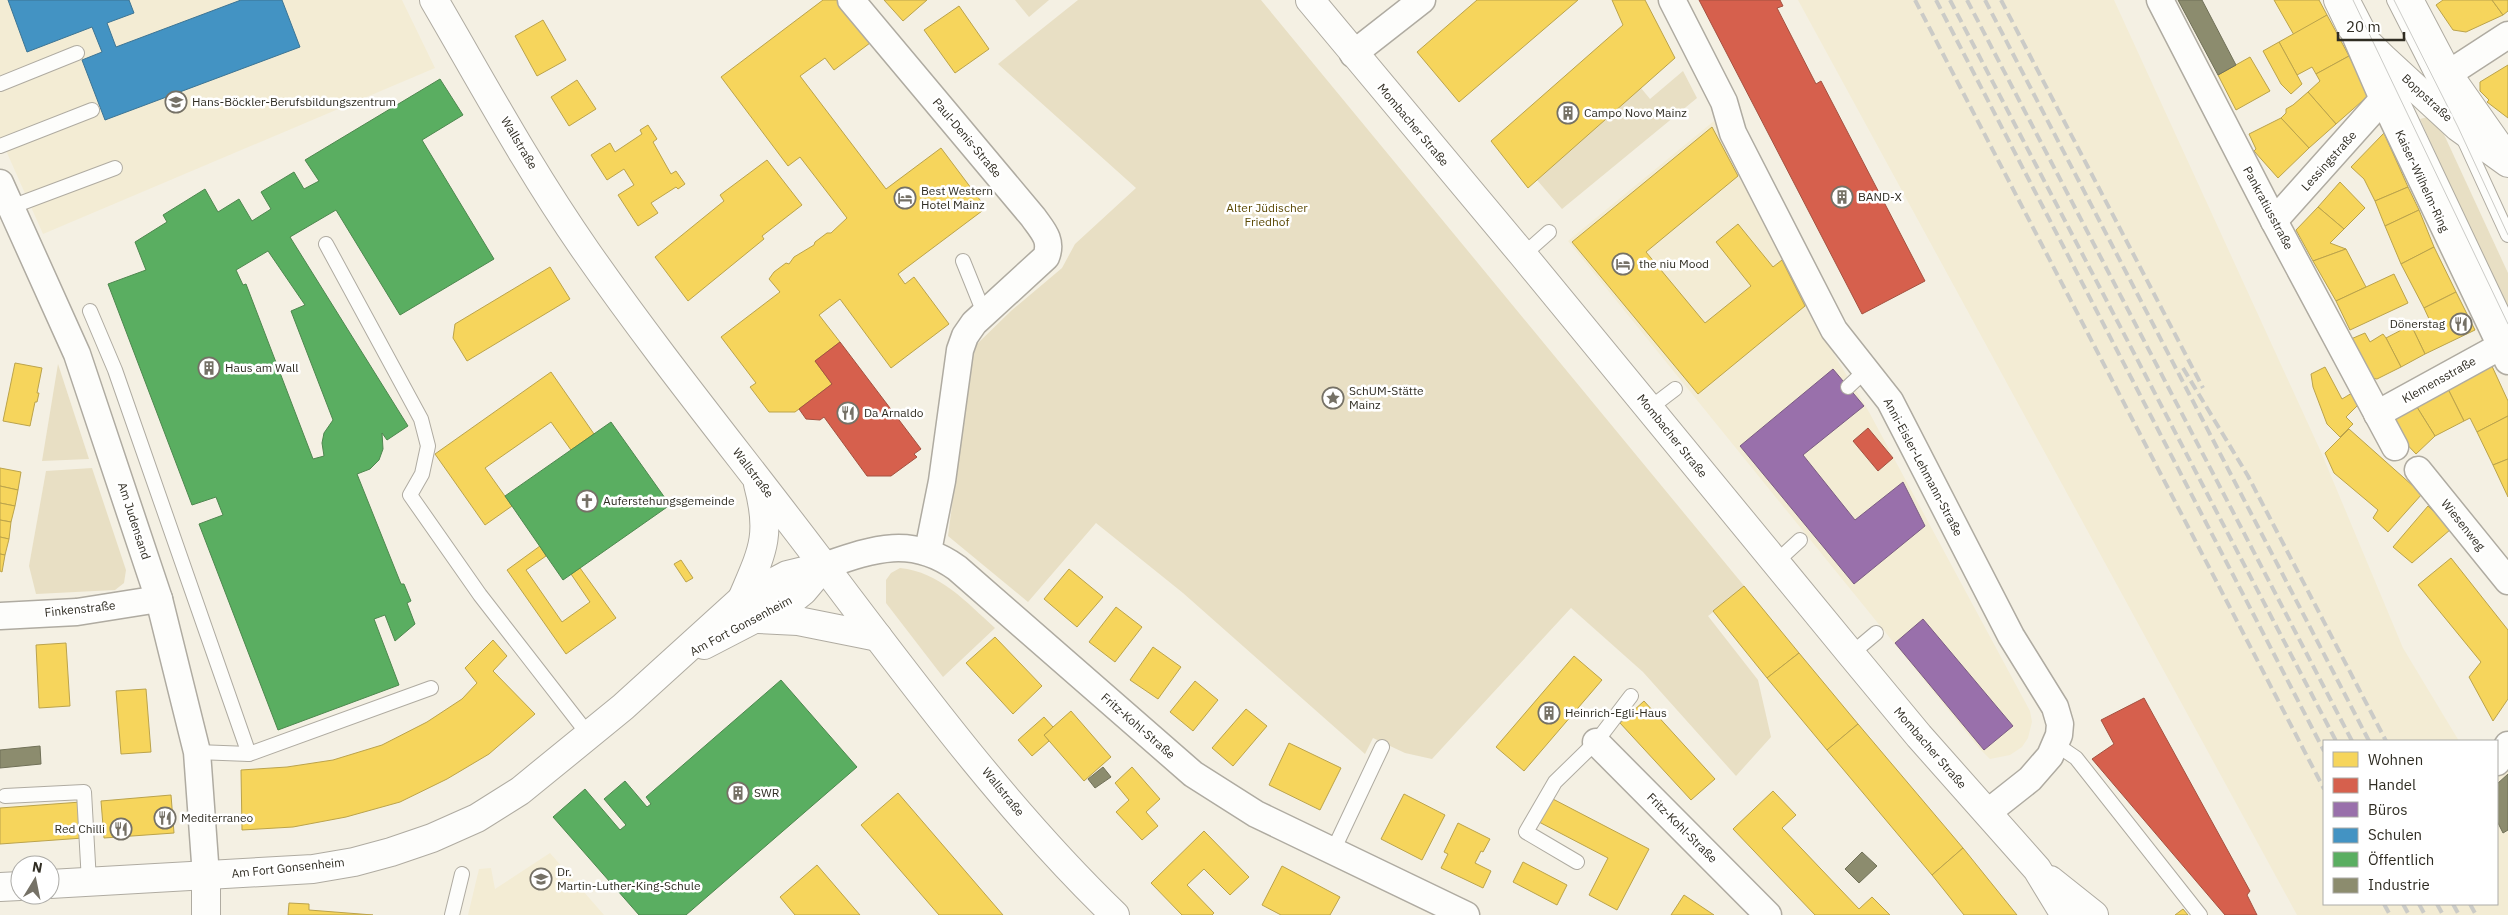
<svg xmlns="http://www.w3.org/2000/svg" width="2508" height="915" font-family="'IBM Plex Sans',sans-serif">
	<rect width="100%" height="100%" fill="#f4f0e3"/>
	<!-- built -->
	<g fill="#f3ecd4">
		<polygon points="0,0 402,0 435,68 43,234 0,137"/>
		<polygon points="1798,0 2114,0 2321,452 2403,648 2459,741 2324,741 2324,904 2497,904 2497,776 2508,762 2508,915 2297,915"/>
		<polygon points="1714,121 1835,356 1869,412 2030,711 2032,722 2028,738 2022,747 2010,755 1990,759 1980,749 1568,241"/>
		<polygon points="550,853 604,915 468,915 479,869 491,868 495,889"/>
	</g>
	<!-- green -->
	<g fill="#e8dfc4">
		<polygon points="1015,0 1049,0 1029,17"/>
		<polygon points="1078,0 1261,0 1745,587 1708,616 1758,680 1771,737 1736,776 1643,672 1571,608 1432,759 1405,753 1373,738 1365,754 1183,593 1096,523 1028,602 948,536 971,362 977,344 1012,310 1062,268 1075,244 1136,188 998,64"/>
		<polygon points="1683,71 1697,98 1562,209 1537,180 1641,88 1650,99"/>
		<polygon points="2435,115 2508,273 2508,314 2420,119"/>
		<polygon points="58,364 89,459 42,461"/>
		<polygon points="92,468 126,570 124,583 115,590 36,594 29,566 46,471"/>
		<path d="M900 568C940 572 966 602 995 628L943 677 886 603V580L891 573Z"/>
	</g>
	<!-- homes -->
	<g fill="#f6d55c" stroke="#bba34b">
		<polygon points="823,0 844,0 874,40 834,70 825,58 800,76 886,189 941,148 986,208 898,274 905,284 914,277 949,324 891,368 840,299 819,315 840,342 815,361 832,384 795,412 769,412 750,387 756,383 721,337 780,292 769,279 774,272 786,263 789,264 794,257 814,245 815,242 827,233 831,233 847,218 800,157 788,166 721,77"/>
		<polygon points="884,0 927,0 903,21"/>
		<polygon points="1477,0 1578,0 1459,102 1417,52"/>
		<polygon points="1612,0 1645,0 1675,58 1528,188 1491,141 1623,25"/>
		<polygon points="2274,0 2319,0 2327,15 2294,35"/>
		<polygon points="2443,0 2492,0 2503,15 2466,32 2453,30 2436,5"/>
		<polygon points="2492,0 2508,0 2508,11 2503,15"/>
		<polygon points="959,6 989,49 955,73 924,30"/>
		<polygon points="2327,15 2349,56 2316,74 2312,67 2297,75 2279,42"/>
		<polygon points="543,20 566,60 537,76 515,36"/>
		<polygon points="2279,42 2302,84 2291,94 2281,84 2263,51"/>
		<polygon points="2349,56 2369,95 2336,124 2308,92 2320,81 2316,74"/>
		<polygon points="2250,57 2270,91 2236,110 2218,75"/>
		<polygon points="2508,65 2508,118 2487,102 2489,100 2480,91 2480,82"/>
		<polygon points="577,80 596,109 569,126 551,97"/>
		<polygon points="2308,92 2336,124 2309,148 2281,118 2286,113 2286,109 2293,105"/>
		<polygon points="2281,118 2309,148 2278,178 2254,151 2256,149 2249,134"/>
		<polygon points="648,125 657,139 653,142 667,167 671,174 676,171 685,184 678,189 676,187 651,203 658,213 638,226 618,195 634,185 624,169 607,180 591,155 610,143 615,152 642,134 640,130"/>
		<polygon points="1712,127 1738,176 1646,252 1705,323 1751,286 1716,242 1738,224 1773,267 1782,260 1805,306 1698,394 1572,242"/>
		<polygon points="2384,133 2408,187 2375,201 2364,179 2351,167"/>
		<polygon points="767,160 802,205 762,236 764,239 688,301 655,257 724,201 720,195"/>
		<polygon points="2340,182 2365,208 2344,229 2318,207"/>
		<polygon points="2408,187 2419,210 2385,226 2375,201"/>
		<polygon points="2318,207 2344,229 2330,243 2346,249 2313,261 2296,230"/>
		<polygon points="2419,210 2434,247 2401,264 2385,226"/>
		<polygon points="2434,247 2456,292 2424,308 2401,264"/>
		<polygon points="2346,249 2366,287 2336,301 2313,261"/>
		<polygon points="550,267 570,299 467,361 453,338 455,324"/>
		<polygon points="2394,274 2408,303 2350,330 2336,301"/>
		<polygon points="2456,292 2475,330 2425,354 2413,329 2430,321 2424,308"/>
		<polygon points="2411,325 2425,354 2401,367 2386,338"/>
		<polygon points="2365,333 2370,342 2383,334 2386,338 2401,367 2377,379 2371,378 2351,339"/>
		<polygon points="15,363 42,368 37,393 39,393 37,402 35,402 30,426 3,421"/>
		<polygon points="2491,364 2508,401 2508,416 2477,432 2470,418 2464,421 2447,387"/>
		<polygon points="2325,367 2342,399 2352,393 2358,405 2346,417 2353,424 2340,437 2327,424 2313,387 2311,374"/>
		<polygon points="551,372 594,434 571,450 551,422 485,468 512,506 485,525 435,454"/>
		<polygon points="2447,387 2464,421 2435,436 2415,404"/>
		<polygon points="2415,404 2435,436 2416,454 2384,420"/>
		<polygon points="2508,416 2508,459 2493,465 2477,432"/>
		<polygon points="2349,429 2422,494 2388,532 2373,518 2378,510 2334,473 2325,453"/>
		<polygon points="2508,459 2508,497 2493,465"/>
		<polygon points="0,468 21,472 18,490 0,486"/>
		<polygon points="0,486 18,490 15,506 0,503"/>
		<polygon points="0,503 15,506 11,522 0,520"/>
		<polygon points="2428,506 2451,529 2412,563 2393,547"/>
		<polygon points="0,520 11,522 9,539 0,537"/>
		<polygon points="0,537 9,539 5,555 0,554"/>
		<polygon points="540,546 546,556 526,570 562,622 590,602 571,574 580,568 616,618 566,654 507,570"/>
		<polygon points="0,554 5,555 2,572 0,571"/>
		<polygon points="2451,558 2508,630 2508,699 2493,721 2469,677 2481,662 2418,585"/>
		<polygon points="681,560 693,578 686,582 674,564"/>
		<polygon points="1069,569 1103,597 1077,627 1044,599"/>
		<polygon points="1744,586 1799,653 1767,678 1713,611"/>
		<polygon points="1116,607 1142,627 1115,662 1089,642"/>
		<polygon points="995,637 1042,686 1013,714 966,663"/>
		<polygon points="493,640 507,656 493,671 535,714 489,754 447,779 400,802 346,817 293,827 242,830 241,770 287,767 333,760 382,745 427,722 462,699 477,683 465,668"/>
		<polygon points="66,643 70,706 39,708 36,645"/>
		<polygon points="1153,647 1181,667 1158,699 1130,680"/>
		<polygon points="1799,653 1858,724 1827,750 1767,678"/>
		<polygon points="1574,656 1602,680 1524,771 1496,747"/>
		<polygon points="1195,681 1218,700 1193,731 1170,712"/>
		<polygon points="146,689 151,752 121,754 116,691"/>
		<polygon points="1644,701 1715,779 1691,800 1620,723"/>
		<polygon points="1246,709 1267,726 1233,766 1212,748"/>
		<polygon points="1071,711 1111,757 1084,781 1044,735"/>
		<polygon points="1044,717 1053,727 1044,735 1049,741 1032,756 1018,740"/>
		<polygon points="1858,724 1963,848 1932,875 1827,750"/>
		<polygon points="1289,743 1341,768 1320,810 1269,785"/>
		<polygon points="1132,767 1160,799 1146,812 1158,826 1142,840 1116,812 1129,800 1115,783"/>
		<polygon points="1773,791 1796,815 1782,828 1859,909 1872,897 1890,915 1815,915 1733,829"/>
		<polygon points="898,793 1003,915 939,915 861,825"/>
		<polygon points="1404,794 1445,815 1422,860 1381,839"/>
		<polygon points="171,795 174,833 104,838 101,801"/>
		<polygon points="1551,798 1649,849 1617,910 1589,895 1608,858 1539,822"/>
		<polygon points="81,802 83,838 0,844 0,808"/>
		<polygon points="1458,823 1490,839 1483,852 1481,851 1475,863 1491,871 1483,888 1441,868 1448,854 1444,852"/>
		<polygon points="1204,831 1249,877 1230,895 1204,869 1187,885 1214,913 1212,915 1182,915 1151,883"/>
		<polygon points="1963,848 2017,915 1964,915 1932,875"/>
		<polygon points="1523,862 1567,885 1557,905 1513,882"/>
		<polygon points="817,865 860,915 795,915 780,897"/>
		<polygon points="1282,866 1340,897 1330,915 1281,915 1262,905"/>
		<polygon points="1684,895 1714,915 1671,915"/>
		<polygon points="289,903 309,904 309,910 373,915 288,915"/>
		<polygon points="2183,909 2188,915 2175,915"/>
	</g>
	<!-- shops -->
	<g fill="#d6604d" stroke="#a45140">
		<polygon points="1699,0 1780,0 1783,6 1777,8 1816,84 1821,81 1925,281 1862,314"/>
		<polygon points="840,342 921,449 914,454 917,457 891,476 867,476 824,417 820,420 806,419 799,409 832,384 815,361"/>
		<polygon points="1868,428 1893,458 1878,471 1853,441"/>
		<polygon points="2144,698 2250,891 2247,895 2257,915 2225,915 2092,759 2114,744 2101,720"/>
	</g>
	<!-- offices -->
	<g fill="#9970ab" stroke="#7a5c82">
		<polygon points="1833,369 1864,406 1803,455 1855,520 1903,482 1925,526 1854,584 1740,446"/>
		<polygon points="1923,619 2013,726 1984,750 1895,643"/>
	</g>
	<!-- schools -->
	<polygon fill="#4393c3" stroke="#3d7493" points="8,0 129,0 134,13 107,23 116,47 241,0 282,0 300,47 105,120 82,60 102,52 92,27 27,52"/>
	<!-- public -->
	<g fill="#5aae61" stroke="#4d874e" fill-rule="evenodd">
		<path d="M440 79 463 115 422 140 494 259 400 315 336 210 290 237 408 426 387 440 382 433 383 449 379 460 370 469 357 474 401 584H404L411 601 407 603 415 624 395 641 385 615 374 619 399 685 278 730 199 524 223 515 216 497 192 505 108 284 146 270 135 242 167 222 163 215 205 189 218 212 239 199 252 221 271 209 261 192 294 172 304 189 319 181 305 160ZM268 251 305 305 291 311 333 420 324 433 322 443 324 456 313 459 246 284 243 285 236 270Z"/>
		<polygon points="611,422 670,505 563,580 505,496"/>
		<polygon points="781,680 857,767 686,915 639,915 553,817 585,789 620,830 626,825 604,799 625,781 647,807 651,804 646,797"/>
	</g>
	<!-- industry -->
	<g fill="#8c8c6e" stroke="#707058">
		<polygon points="2178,0 2202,0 2236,65 2218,75"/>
		<polygon points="40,746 41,764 0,768 0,750"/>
		<polygon points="1103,767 1111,777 1095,788 1088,779"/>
		<polygon points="2508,774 2508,830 2503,833 2497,821 2497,784"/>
		<polygon points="1862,852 1877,866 1859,883 1845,869"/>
	</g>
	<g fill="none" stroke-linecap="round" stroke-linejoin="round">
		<!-- lane casing -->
		<g stroke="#afaba1" stroke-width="16">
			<g id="lane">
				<polyline points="2353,0 2371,35"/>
				<polyline points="2394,0 2449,108"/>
				<polyline points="2390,75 2508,324"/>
				<polyline points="0,84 77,53"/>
				<polyline points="2463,137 2508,235"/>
				<polyline points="0,146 92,110"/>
				<polyline points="11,207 115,168"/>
				<polyline points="326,244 421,419 428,446 422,474 410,495 480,595 588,734"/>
				<polyline points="1523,255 1549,232"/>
				<polyline points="963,261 984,313"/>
				<polyline points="90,311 115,370 249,754"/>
				<polyline points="1848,387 1866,370"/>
				<polyline points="1650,408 1675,389"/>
				<polyline points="1776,562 1800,540"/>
				<polyline points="1851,654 1876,633"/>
				<polyline points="2057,745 2076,758 2200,915"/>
				<polyline points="197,752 249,754 431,688"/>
				<polyline points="5,796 84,792 89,882"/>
				<polyline points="1332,853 1382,747"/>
				<polyline points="1577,862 1526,832 1555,782 1596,742 1631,696"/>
				<polyline points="452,915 462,874"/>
			</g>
		</g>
		<!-- street casing -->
		<g stroke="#afaba1" stroke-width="29">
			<g id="street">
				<path d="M851 0 1033 217C1042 230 1053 240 1046 257L974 323 965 336 960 350 942 481 928 551"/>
				<polyline points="1672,0 1724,102 1733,133 1834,330 1890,401 2011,636 2055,707 2060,724 2059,735 2050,756 2030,779 1987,813"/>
				<polyline points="2160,0 2274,221 2395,447"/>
				<polyline points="2353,30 2383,99 2508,361"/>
				<polyline points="1353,54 1422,0"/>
				<polyline points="2448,74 2508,35"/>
				<polyline points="0,183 77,354 159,599 197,752 206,876"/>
				<polyline points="2274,221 2383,99"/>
				<polyline points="2377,414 2501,346"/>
				<polyline points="2418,470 2508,581"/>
				<path d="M824 566C873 549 911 535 957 568L1193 774 1256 814 1466 915"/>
				<polyline points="0,616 77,612 159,599"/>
				<polyline points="1596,742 1768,915"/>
				<polyline points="2497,762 2508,745"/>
			</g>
		</g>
		<!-- secondary casing -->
		<g stroke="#afaba1" stroke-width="30">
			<g id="secondary">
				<path d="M434 0C483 84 530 171 586 251 659 356 740 455 818 558 910 679 1005 809 1115 915"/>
				<polyline points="1310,0 1523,255 1851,654 1919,736 2037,869 2065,915"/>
				<polyline points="2338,0 2351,27 2383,58 2458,127 2508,163"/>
				<polyline points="2409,0 2448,74 2500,148"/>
				<path d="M742 599C762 552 772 536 758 484"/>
				<polyline points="758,619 798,621 878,637"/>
				<polyline points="704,645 793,599 803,591 824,566"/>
				<polyline points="206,876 206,915"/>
				<polyline points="2050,880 2094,915"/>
				<polyline points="50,884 313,869 354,862 391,852 432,838 477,818 520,791 623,707 742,599 787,575 824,566"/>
				<polyline points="0,887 20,886"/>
			</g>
		</g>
		<!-- lane -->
		<use href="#lane" stroke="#fdfdfb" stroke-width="14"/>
		<!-- street -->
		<use href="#street" stroke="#fdfdfb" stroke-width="26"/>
		<!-- secondary -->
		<use href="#secondary" stroke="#fdfdfb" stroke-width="28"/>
		<!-- tram -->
		<g stroke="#cbcbc7" stroke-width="1">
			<polyline points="2353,0 2508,324"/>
			<polyline points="2394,0 2458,127 2508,235"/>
		</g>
		<!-- rail -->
		<g stroke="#cbcbc7" stroke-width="4" stroke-dasharray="10 5" stroke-linecap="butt">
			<polyline points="1915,0 2324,789"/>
			<polyline points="1936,0 2324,751"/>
			<polyline points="1950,0 2336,741"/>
			<polyline points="1967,0 2352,741"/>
			<polyline points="1985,0 2369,741"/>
			<polyline points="2001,0 2203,388"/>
			<polyline points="2183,368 2248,476 2386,741"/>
			<polyline points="2384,904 2390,915"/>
			<polyline points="2403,904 2409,915"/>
			<polyline points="2419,904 2425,915"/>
			<polyline points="2437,904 2443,915"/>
			<polyline points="2453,904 2459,915"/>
			<polyline points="2470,904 2476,915"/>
		</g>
	</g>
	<!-- icons -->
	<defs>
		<g id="school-ring" transform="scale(1.125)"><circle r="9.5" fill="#fff" stroke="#757166" stroke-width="1.5"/><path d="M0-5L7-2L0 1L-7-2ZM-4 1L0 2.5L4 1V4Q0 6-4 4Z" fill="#757166"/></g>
		<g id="building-ring" transform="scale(1.125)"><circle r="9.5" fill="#fff" stroke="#757166" stroke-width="1.5"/><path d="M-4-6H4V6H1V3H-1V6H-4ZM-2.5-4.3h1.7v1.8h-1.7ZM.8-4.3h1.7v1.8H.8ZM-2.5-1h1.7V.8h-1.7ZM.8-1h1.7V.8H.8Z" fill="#757166"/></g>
		<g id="hotel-ring" transform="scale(1.125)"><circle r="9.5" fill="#fff" stroke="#757166" stroke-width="1.5"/><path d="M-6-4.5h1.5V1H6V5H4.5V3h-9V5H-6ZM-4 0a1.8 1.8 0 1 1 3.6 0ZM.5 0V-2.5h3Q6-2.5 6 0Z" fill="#757166"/></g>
		<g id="restaurant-ring" transform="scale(1.125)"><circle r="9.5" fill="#fff" stroke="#757166" stroke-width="1.5"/><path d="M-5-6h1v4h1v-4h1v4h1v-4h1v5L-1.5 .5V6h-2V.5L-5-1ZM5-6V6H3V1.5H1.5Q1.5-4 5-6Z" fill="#757166"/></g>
		<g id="sight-ring" transform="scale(1.125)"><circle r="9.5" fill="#fff" stroke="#757166" stroke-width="1.5"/><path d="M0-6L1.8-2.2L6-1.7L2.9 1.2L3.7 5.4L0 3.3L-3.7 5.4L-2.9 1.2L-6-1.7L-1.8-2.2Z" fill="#757166"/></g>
		<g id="church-ring" transform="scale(1.125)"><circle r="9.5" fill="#fff" stroke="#757166" stroke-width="1.5"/><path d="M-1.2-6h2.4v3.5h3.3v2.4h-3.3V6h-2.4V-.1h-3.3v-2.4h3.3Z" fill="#757166"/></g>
	</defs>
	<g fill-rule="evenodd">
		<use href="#school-ring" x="176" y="102"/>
		<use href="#building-ring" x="1568" y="113"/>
		<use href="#building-ring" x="1842" y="197"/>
		<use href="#hotel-ring" x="905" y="198"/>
		<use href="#hotel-ring" x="1623" y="264"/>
		<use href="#restaurant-ring" x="2461" y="324"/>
		<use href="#building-ring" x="209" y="368"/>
		<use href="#sight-ring" x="1333" y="398"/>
		<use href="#restaurant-ring" x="848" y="413"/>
		<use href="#church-ring" x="587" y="501"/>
		<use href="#building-ring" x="1549" y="713"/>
		<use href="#building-ring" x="738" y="793"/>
		<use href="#restaurant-ring" x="165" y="818"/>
		<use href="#restaurant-ring" x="121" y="829"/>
		<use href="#school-ring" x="541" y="879"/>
	</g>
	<g text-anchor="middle" stroke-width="5" stroke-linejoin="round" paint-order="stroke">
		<!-- street labels -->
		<g font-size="12" fill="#302d23" stroke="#fff">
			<text transform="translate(2427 98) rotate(43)" y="4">Boppstraße</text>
			<text transform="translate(1413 125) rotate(50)" y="4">Mombacher Straße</text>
			<text transform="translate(967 138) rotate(50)" y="4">Paul-Denis-Straße</text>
			<text transform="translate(519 143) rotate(59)" y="4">Wallstraße</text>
			<text transform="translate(2329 161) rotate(-48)" y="4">Lessingstraße</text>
			<text transform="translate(2422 181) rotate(65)" y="4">Kaiser-Wilhelm-Ring</text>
			<text transform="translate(2268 208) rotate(62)" y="4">Pankratiusstraße</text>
			<text transform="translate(2439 380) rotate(-29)" y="4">Klemensstraße</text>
			<text transform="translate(1672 436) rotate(51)" y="4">Mombacher Straße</text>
			<text transform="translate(1923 467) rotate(62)" y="4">Anni-Eisler-Lehmann-Straße</text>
			<text transform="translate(753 473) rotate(53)" y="4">Wallstraße</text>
			<text transform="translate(134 521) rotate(72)" y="4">Am Judensand</text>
			<text transform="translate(2463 525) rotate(51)" y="4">Wiesenweg</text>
			<text transform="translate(80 609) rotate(-6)" y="4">Finkenstraße</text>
			<text transform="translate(741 626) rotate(-28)" y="4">Am Fort Gonsenheim</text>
			<text transform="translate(1138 726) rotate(41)" y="4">Fritz-Kohl-Straße</text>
			<text transform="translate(1930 748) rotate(49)" y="4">Mombacher Straße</text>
			<text transform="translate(1003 792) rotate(51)" y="4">Wallstraße</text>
			<text transform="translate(1682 828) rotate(45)" y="4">Fritz-Kohl-Straße</text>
			<text transform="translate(288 868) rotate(-6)" y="4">Am Fort Gonsenheim</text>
		</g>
		<!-- poi labels -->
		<g font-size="12" fill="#302d23" stroke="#fff" text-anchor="start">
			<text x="192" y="106">Hans-Böckler-Berufsbildungszentrum</text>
			<text x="1584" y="117">Campo Novo Mainz</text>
			<text x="921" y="195">Best Western<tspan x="921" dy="14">Hotel Mainz</tspan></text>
			<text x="1858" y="201">BAND-X</text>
			<text x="1639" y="268">the niu Mood</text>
			<text x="2445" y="328" text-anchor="end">Dönerstag</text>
			<text x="225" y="372">Haus am Wall</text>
			<text x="1349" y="395">SchUM-Stätte<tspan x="1349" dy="14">Mainz</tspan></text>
			<text x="864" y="417">Da Arnaldo</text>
			<text x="603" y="505">Auferstehungsgemeinde</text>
			<text x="1565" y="717">Heinrich-Egli-Haus</text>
			<text x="754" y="797">SWR</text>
			<text x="181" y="822">Mediterraneo</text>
			<text x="105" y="833" text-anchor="end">Red Chilli</text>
			<text x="557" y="876">Dr.<tspan x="557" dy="14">Martin-Luther-King-Schule</tspan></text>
		</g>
		<!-- park labels -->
		<g font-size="12" fill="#5c4a06" stroke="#fff">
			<text x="1267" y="212">Alter Jüdischer<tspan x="1267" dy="14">Friedhof</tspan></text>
		</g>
	</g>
	<!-- legend -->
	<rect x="2323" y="740" width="175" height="165" fill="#ffffff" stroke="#acaba7"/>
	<rect x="2333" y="752" width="25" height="15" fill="#f6d55c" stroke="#acaba7"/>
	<text x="2368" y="765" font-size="15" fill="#302d23">Wohnen</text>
	<rect x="2333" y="778" width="25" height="15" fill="#d6604d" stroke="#acaba7"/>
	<text x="2368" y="790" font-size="15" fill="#302d23">Handel</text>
	<rect x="2333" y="802" width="25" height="15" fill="#9970ab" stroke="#acaba7"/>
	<text x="2368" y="815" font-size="15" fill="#302d23">Büros</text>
	<rect x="2333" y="828" width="25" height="15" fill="#4393c3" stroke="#acaba7"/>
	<text x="2368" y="840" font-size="15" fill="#302d23">Schulen</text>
	<rect x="2333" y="852" width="25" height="15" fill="#5aae61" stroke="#acaba7"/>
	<text x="2368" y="865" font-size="15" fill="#302d23">Öffentlich</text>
	<rect x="2333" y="878" width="25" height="15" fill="#8c8c6e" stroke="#acaba7"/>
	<text x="2368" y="890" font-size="15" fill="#302d23">Industrie</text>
	<!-- north arrow -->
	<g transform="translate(35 880) rotate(10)"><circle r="24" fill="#ffffff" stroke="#acaba7"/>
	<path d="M0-4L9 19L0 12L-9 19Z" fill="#757166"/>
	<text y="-8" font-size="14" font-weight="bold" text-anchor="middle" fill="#302d23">N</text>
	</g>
	<!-- scale -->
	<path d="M2338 32v8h66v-8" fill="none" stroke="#302d23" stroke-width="2.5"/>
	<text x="2346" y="32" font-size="15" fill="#302d23" stroke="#ffffff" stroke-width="4" paint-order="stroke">20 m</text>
</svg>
